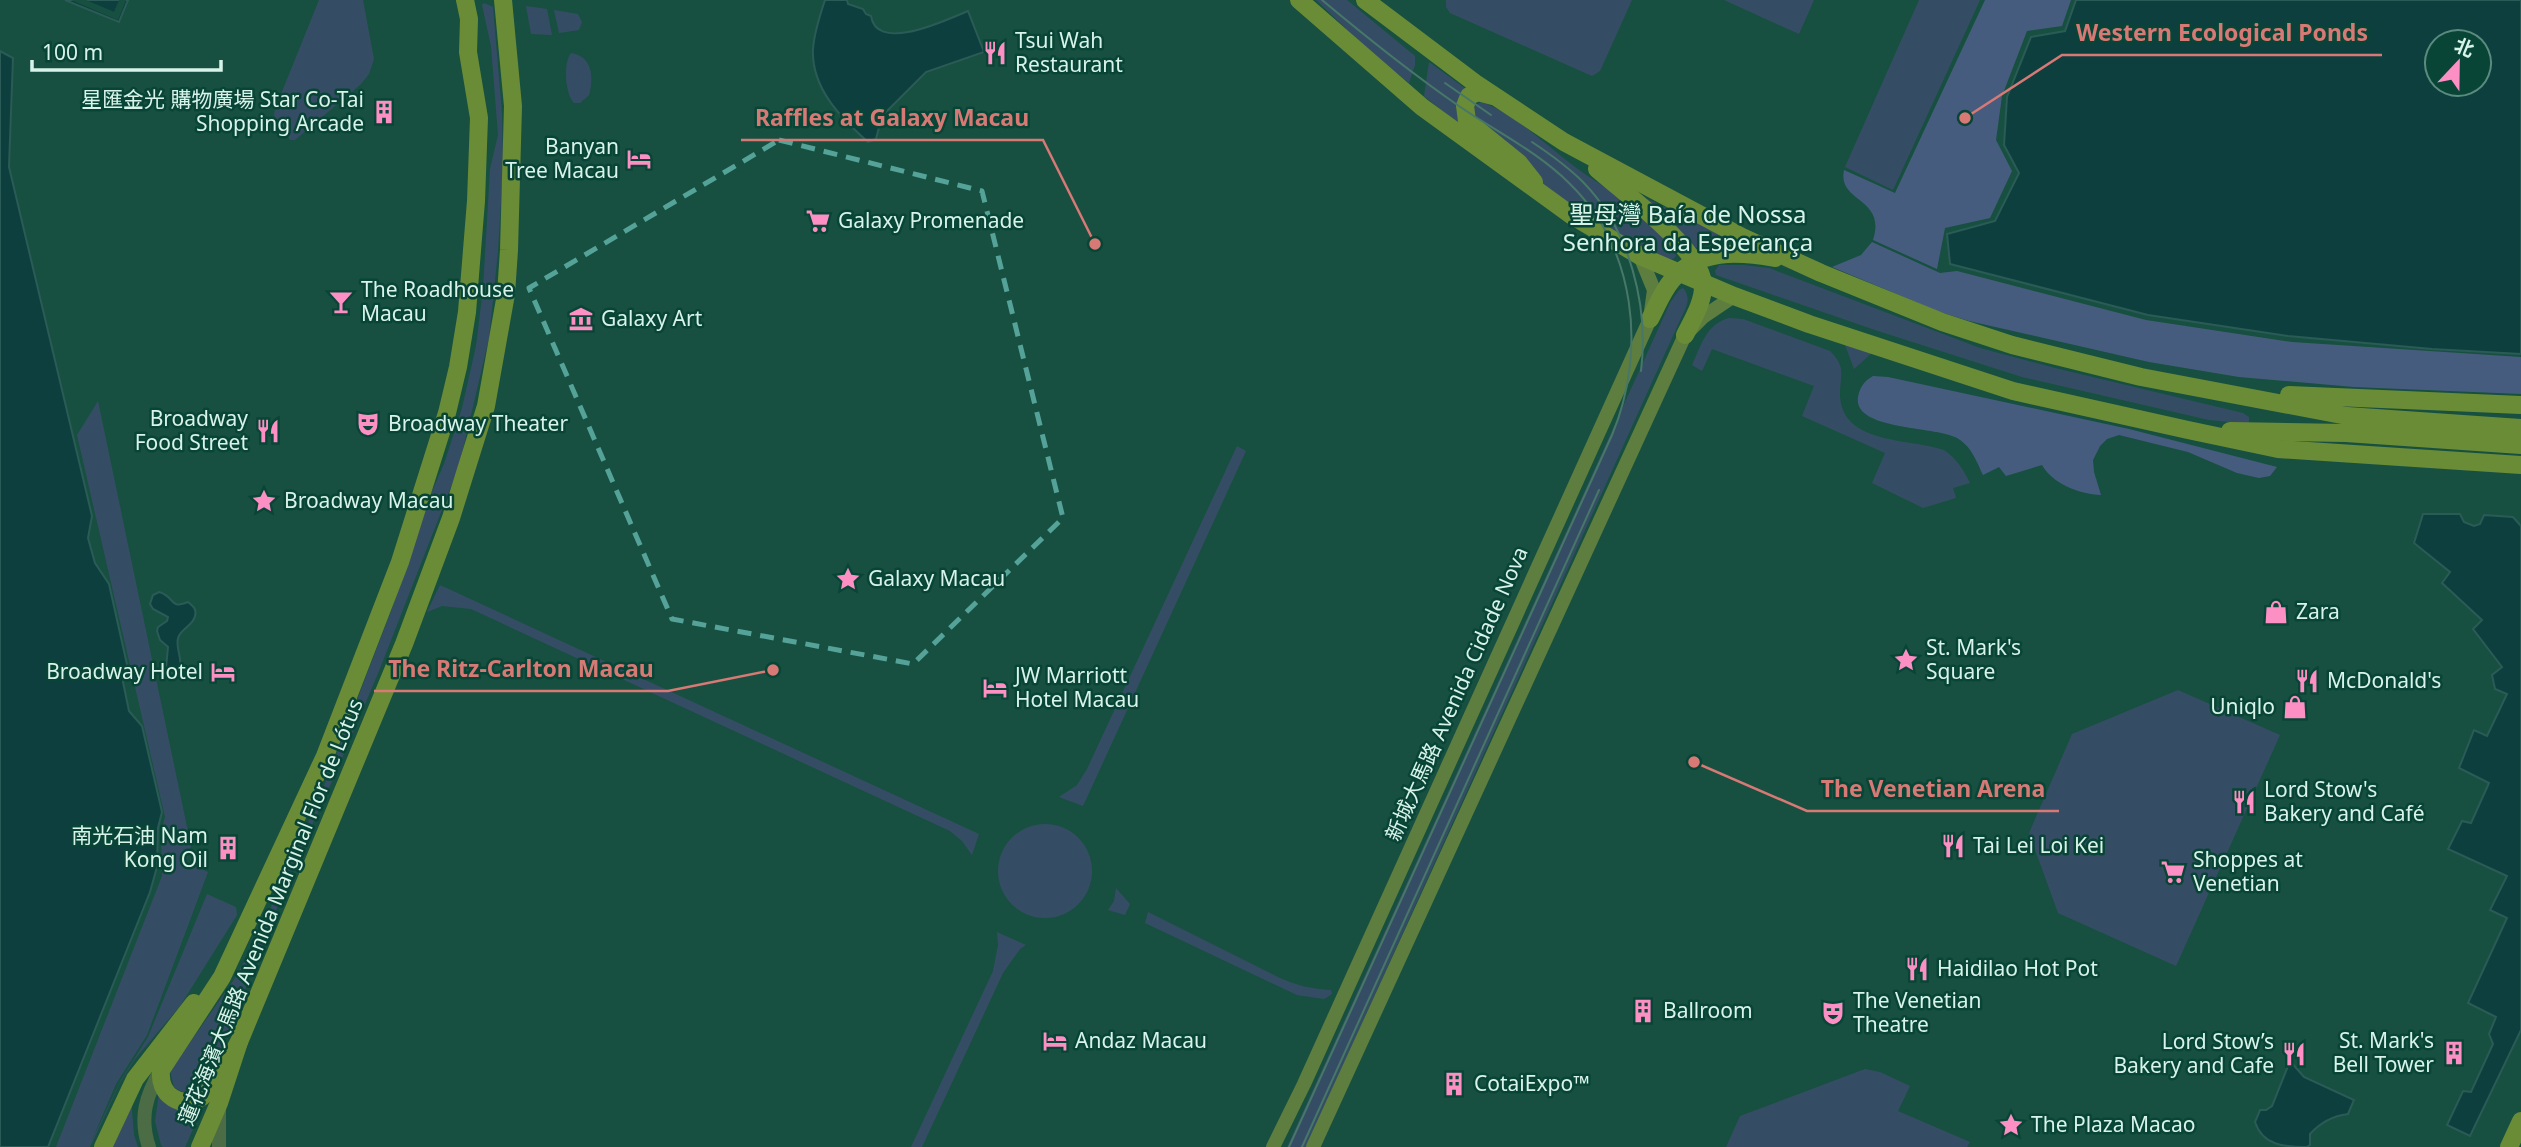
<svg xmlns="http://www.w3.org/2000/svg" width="2521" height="1147" font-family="'Noto Sans','Noto Sans SC',sans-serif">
	<rect width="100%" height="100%" fill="#175040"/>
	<!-- green -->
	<g fill="#594a91">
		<polygon points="319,0 363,0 374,59 369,74 361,84 295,140 290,140 274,115 275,109"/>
		<polygon points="1316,0 1347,0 1415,56 1415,65 1409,83 1375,56"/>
		<polygon points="1446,0 1632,0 1600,71 1592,76 1450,13 1446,7"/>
		<polygon points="1724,0 1814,0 1799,34"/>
		<polygon points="1919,0 1980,0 1893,190 1845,167"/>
		<path d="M484 3 493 7 502 114 503 166 498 251 489 338 459 466 379 671 334 777 296 860 219 1056 202 1091C191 1095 183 1094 174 1087L170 1071 233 981 255 943 322 791 393 606 423 512 444 464 462 408 476 346 483 289 490 169 498 135 491 46 482 5Z"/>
		<polygon points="526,6 547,9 552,35 531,34"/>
		<polygon points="554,10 578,14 582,22 579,30 559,33"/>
		<path d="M571 53C592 56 594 77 589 95L580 103H574C565 94 563 63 571 53Z"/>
		<path d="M1429 62 1466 89C1454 100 1455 110 1460 125L1424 96Z"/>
		<path d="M1481 102C1513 112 1548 147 1575 167 1592 180 1612 190 1629 205 1640 214 1675 243 1676 256L1673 259 1662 258 1631 244 1553 196 1471 117 1474 107Z"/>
		<polygon points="1645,198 1738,240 1721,240 1694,248"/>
		<polygon points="1719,265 1743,265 1769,268 1980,348 2055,368 2243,413 2249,417 2249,424 2209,420 2022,377 1875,330 1716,275 1715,271"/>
		<path d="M1683 288C1692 298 1686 308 1681 318L1306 1147H1287L1670 303 1679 290Z"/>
		<path d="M1729 318 1743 319 1830 351C1845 366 1841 372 1840 391 1838 445 1909 438 1944 450 1957 459 1963 469 1970 483L1953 488 1956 498 1923 508 1872 483 1885 453 1802 416 1814 386 1712 349 1702 371 1692 365C1701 346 1706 324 1729 318Z"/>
		<polygon points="1844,342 1874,351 1854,369"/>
		<polygon points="98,401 191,846 186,862 208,872 147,1035 116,1084 91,1142 121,1080 148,1037 207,894 236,907 237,915 180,1006 135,1059 120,1083 90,1147 56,1147 162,876 161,832 165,817 77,435"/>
		<polygon points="1237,446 1246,451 1083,806 1059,797 1077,785 1087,769"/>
		<polygon points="440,585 979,834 972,855 962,841 950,831 471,609 442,606 427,612"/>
		<polygon points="2178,690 2280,735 2176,966 2058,913 2029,833 2072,734"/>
		<circle cx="1045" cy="871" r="47"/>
		<polygon points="1116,888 1130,904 1125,915 1108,910 1114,901"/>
		<path d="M1148 912 1280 978C1298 986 1312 989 1331 990L1332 994 1324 999 1297 995 1145 923Z"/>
		<polygon points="997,932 1026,945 1020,949 1003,973 922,1147 911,1147 993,971 998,945"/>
		<polygon points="1865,1069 1880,1072 1910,1086 1898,1111 1970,1142 1967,1147 1726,1147 1740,1116"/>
		<path d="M159 1093C171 1108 183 1113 202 1109L185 1147H163L161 1145 155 1121Z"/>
		<polygon points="131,1098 134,1135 138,1147 110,1147"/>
	</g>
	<!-- forest -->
	<g fill="#7f6bcb">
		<path d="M1985 0H2071L2062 26 2027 31 2002 96 1996 140 2012 171 1990 218 1945 228 1937 269 1873 240C1887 197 1837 203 1844 170L1895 193Z"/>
		<polygon points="1872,242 1940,273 1957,271 2146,320 2292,342 2521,357 2521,394 2354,387 2239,377 2149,362 1969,321 1937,311 1832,267 1861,255"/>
		<path d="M1873 376 1888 377 2129 429 2277 467 2270 476 2259 478 2237 473 2188 452 2119 435 2107 439 2100 446 2093 460 2094 472 2101 495C2079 494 2053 484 2042 465L2006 476 1999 467 1983 475C1976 460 1971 445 1955 437 1933 426 1853 430 1858 397 1860 387 1864 381 1873 376Z"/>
	</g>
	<!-- water -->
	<g fill="#002c3e" stroke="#416871" stroke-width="2" fill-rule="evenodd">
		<polygon points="65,0 128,0 119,22"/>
		<path d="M825 0H847L848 4 863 9 866 14 871 16C877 54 948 19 968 11L984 52 926 72 882 116 876 139 868 142C841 118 811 88 813 49 814 33 820 15 825 0Z"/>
		<path d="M2076 0H2521V354L2432 349 2288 336 2148 315 1950 264 1947 234 1995 221 2019 173 2004 145 2007 97 2031 37 2065 31ZM2437 42H2479V84H2437Z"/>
		<polygon points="0,51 13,58 9,167 92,516 88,538 95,563 109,584 128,669 123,682 129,711 142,726 162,812 158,828 157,867 150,892 48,1147 0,1147"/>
		<polygon points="2423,514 2460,514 2464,522 2474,526 2480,524 2484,515 2513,517 2521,526 2521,1030 2470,1136 2447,1125 2463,1091 2471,1092 2493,1044 2489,1034 2496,1017 2468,1003 2507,918 2490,910 2507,876 2448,849 2462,821 2471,823 2489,783 2459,768 2474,730 2487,736 2507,694 2495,689 2492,675 2502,667 2473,629 2482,620 2442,583 2450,572 2414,543"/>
		<path d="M159 592C175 596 169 610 188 602 193 606 197 609 195 616 193 626 181 628 178 638 175 651 185 659 177 672L172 673 166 668 168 647 160 640 157 631 158 627 167 621 168 617 153 609 150 604 153 595Z"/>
		<path d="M2290 1061 2304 1077 2354 1100 2348 1114C2332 1116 2320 1123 2310 1134V1145L2307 1147C2285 1147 2263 1146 2255 1122L2260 1110H2266L2272 1106Z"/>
	</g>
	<!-- pier -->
	<polygon fill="#175040" points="71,0 86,0 114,12 119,0 126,0 118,20"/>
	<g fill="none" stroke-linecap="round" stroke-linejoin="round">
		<!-- tertiary -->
		<g stroke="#8b8e49" stroke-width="14">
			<path d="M149 1147C139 1118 146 1095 161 1070"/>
			<polyline points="219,1147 219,1107"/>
		</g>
		<!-- secondary -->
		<g stroke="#b2b53f" stroke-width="14">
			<polyline points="1273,1147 1304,1084 1650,319 1654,290 1640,256"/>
			<polyline points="1313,1147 1685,335 1703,317 1734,296"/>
		</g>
		<!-- primary -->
		<g stroke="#d0d42c" stroke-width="18">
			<polyline points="1299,0 1422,107 1571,215 1640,256 1734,296 1809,324 2013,391 2188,430 2278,449 2521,465"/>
			<polyline points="1365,0 1475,83 1564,142 1742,237 1821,273 1942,322 2012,345 2141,377 2347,416 2521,428"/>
			<polyline points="1493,96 1478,92 1469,96 1465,106 1467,121 1519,163 1534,182"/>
			<path d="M1597 169C1622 191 1702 250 1703 284 1704 301 1693 319 1685 335"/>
			<path d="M1650 319C1657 306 1662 292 1672 280 1698 249 1738 251 1775 258"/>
			<polyline points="2289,395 2521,405"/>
			<polyline points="2230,431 2346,433 2521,445"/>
			<path d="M239 1042C226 1063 206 1118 173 1098 163 1092 160 1081 161 1070L222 977 325 756 400 562 447 413 458 367 467 312 476 201 479 118 468 52 469 19 465 0"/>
			<polyline points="103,1147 135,1079 194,1003"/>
			<polyline points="200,1147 219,1103 239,1042 404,644 451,518 486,406 506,294 509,250 513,106 503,0"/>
			<polyline points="2509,1147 2521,1121"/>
		</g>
		<!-- tram -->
		<g stroke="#7ea79a" stroke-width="2">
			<polyline points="1445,83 1491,115"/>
			<path d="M1532 142C1550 154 1567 166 1583 182 1630 230 1649 306 1641 371"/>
			<path d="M1289 1147 1612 435C1647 351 1636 248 1569 183 1537 151 1493 130 1456 104 1410 72 1365 36 1322 0"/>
			<polyline points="1302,1147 1599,490"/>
		</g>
	</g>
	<!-- marked area -->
	<path d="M0 0H2521V1147H0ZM779 140 982 191 1063 518 913 664 672 619 529 288Z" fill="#175040" fill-opacity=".55" fill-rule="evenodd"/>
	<path fill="none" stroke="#55a299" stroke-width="5" stroke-dasharray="14 9" stroke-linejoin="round" d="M779 140 982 191 1063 518 913 664 672 619 529 288Z"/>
	<!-- icons -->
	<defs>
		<g id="restaurant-bare" transform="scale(1.89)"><path d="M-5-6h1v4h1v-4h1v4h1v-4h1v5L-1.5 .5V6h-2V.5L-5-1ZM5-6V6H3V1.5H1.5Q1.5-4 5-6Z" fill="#fc8fc3" stroke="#084536" stroke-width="2.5" paint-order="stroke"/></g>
		<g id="building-bare" transform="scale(1.89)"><path d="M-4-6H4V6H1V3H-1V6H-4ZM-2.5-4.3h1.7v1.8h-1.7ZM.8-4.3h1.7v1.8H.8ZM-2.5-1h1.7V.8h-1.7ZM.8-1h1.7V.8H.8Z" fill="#fc8fc3" stroke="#084536" stroke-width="2.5" paint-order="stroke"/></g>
		<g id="hotel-bare" transform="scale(1.89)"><path d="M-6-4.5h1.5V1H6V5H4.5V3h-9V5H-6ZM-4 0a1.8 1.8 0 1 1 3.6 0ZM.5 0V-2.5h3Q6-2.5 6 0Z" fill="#fc8fc3" stroke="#084536" stroke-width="2.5" paint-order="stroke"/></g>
		<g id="supermarket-bare" transform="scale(1.89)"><path d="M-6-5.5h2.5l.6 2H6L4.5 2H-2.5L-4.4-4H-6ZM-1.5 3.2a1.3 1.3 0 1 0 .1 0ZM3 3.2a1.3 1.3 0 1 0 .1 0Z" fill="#fc8fc3" stroke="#084536" stroke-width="2.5" paint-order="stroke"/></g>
		<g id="bar-bare" transform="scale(1.89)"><path d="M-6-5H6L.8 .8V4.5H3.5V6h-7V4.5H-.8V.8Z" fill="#fc8fc3" stroke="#084536" stroke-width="2.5" paint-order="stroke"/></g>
		<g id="museum-bare" transform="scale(1.89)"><path d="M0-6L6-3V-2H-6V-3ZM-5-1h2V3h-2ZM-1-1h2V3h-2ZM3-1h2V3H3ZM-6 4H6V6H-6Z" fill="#fc8fc3" stroke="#084536" stroke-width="2.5" paint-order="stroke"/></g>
		<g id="theatre-bare" transform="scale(1.89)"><path d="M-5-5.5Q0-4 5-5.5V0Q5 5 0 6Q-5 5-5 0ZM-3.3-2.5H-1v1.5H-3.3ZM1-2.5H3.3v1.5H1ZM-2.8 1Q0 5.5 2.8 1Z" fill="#fc8fc3" stroke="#084536" stroke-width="2.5" paint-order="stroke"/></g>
		<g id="sight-bare" transform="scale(1.89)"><path d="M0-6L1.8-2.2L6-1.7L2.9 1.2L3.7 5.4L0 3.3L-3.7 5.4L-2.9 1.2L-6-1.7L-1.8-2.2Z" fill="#fc8fc3" stroke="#084536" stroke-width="2.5" paint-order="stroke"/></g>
		<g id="shop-bare" transform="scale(1.89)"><path d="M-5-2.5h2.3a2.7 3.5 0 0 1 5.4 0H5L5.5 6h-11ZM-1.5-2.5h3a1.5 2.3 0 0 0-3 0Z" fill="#fc8fc3" stroke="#084536" stroke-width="2.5" paint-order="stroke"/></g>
	</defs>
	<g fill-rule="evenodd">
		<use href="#restaurant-bare" x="995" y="53"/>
		<use href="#building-bare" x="384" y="112"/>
		<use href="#hotel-bare" x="639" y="159"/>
		<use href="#supermarket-bare" x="818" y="221"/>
		<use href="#bar-bare" x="341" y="302"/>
		<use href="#museum-bare" x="581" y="319"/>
		<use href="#theatre-bare" x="368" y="424"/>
		<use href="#restaurant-bare" x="268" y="431"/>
		<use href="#sight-bare" x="264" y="501"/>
		<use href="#sight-bare" x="848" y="579"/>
		<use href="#shop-bare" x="2276" y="612"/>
		<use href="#sight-bare" x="1906" y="660"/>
		<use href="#hotel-bare" x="223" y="672"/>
		<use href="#restaurant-bare" x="2307" y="681"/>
		<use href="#hotel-bare" x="995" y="688"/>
		<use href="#shop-bare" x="2295" y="707"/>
		<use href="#restaurant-bare" x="2244" y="802"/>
		<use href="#restaurant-bare" x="1953" y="846"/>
		<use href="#building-bare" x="228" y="848"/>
		<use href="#supermarket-bare" x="2173" y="872"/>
		<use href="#restaurant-bare" x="1917" y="969"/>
		<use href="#building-bare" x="1643" y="1011"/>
		<use href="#theatre-bare" x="1833" y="1013"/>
		<use href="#hotel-bare" x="1055" y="1041"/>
		<use href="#building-bare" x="2454" y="1053"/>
		<use href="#restaurant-bare" x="2294" y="1054"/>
		<use href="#building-bare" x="1454" y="1084"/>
		<use href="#sight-bare" x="2011" y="1125"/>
	</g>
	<g text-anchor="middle" stroke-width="5" stroke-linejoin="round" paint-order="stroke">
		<!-- poi labels -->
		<g font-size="21" fill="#d8f3e9" stroke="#084536" text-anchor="start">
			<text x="1015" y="48">Tsui Wah<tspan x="1015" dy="24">Restaurant</tspan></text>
			<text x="364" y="107" text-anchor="end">星匯金光 購物廣場 Star Co-Tai<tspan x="364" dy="24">Shopping Arcade</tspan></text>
			<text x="619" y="154" text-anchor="end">Banyan<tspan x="619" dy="24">Tree Macau</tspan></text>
			<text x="838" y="228">Galaxy Promenade</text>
			<text x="361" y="297">The Roadhouse<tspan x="361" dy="24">Macau</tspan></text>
			<text x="601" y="326">Galaxy Art</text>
			<text x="248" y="426" text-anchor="end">Broadway<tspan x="248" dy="24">Food Street</tspan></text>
			<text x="388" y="431">Broadway Theater</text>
			<text x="284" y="508">Broadway Macau</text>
			<text x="868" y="586">Galaxy Macau</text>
			<text x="2296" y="619">Zara</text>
			<text x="1926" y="655">St. Mark's<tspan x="1926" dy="24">Square</tspan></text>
			<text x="203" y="679" text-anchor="end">Broadway Hotel</text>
			<text x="1015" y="683">JW Marriott<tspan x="1015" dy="24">Hotel Macau</tspan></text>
			<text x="2327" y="688">McDonald's</text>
			<text x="2275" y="714" text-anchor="end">Uniqlo</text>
			<text x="2264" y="797">Lord Stow's<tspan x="2264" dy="24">Bakery and Café</tspan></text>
			<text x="208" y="843" text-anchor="end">南光石油 Nam<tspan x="208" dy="24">Kong Oil</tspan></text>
			<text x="1973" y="853">Tai Lei Loi Kei</text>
			<text x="2193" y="867">Shoppes at<tspan x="2193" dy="24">Venetian</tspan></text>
			<text x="1937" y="976">Haidilao Hot Pot</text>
			<text x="1853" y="1008">The Venetian<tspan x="1853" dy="24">Theatre</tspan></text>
			<text x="1663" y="1018">Ballroom</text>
			<text x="1075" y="1048">Andaz Macau</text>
			<text x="2434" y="1048" text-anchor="end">St. Mark's<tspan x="2434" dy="24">Bell Tower</tspan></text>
			<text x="2274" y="1049" text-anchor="end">Lord Stow’s<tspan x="2274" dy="24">Bakery and Cafe</tspan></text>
			<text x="1474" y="1091">CotaiExpo™</text>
			<text x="2031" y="1132">The Plaza Macao</text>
		</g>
		<!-- street labels -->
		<g font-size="21" fill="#d8f3e9" stroke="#084536">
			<text transform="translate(1457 694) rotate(-66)" y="7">新城大馬路 Avenida Cidade Nova</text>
			<text transform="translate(271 912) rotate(-68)" y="7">蓮花海濱大馬路 Avenida Marginal Flor de Lótus</text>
		</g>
		<!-- quarter labels -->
		<g font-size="24" fill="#d8f3e9" stroke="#084536">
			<text x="1688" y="223">聖母灣 Baía de Nossa<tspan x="1688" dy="28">Senhora da Esperança</tspan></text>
		</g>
	</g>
	<!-- callouts -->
	<path fill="none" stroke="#d77975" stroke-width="2.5" d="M1965 118L2062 55H2382M1095 244L1043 140H741M773 670L668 691H374M1694 762L1807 811H2059"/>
	<g fill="#d77975" stroke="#084536" stroke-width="2.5">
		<circle cx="1965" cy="118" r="7"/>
		<circle cx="1095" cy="244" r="7"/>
		<circle cx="773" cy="670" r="7"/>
		<circle cx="1694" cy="762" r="7"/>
	</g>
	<g font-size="23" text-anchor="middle" font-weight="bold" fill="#d77975" stroke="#084536" stroke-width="5" stroke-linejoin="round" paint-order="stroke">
		<text x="2222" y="41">Western Ecological Ponds</text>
		<text x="892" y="126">Raffles at Galaxy Macau</text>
		<text x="521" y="677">The Ritz-Carlton Macau</text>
		<text x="1933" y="797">The Venetian Arena</text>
	</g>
	<!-- north arrow -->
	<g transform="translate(2458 63) rotate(22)"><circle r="33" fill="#084536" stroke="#5b8b7e" stroke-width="2"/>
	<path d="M0-5L12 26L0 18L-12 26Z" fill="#fc8fc3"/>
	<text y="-10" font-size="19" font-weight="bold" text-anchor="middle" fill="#d8f3e9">北</text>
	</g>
	<!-- scale -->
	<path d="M32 60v10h189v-10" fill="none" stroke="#d8f3e9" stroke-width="3.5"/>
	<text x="42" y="60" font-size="21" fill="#d8f3e9" stroke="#084536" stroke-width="5" paint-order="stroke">100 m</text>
</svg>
